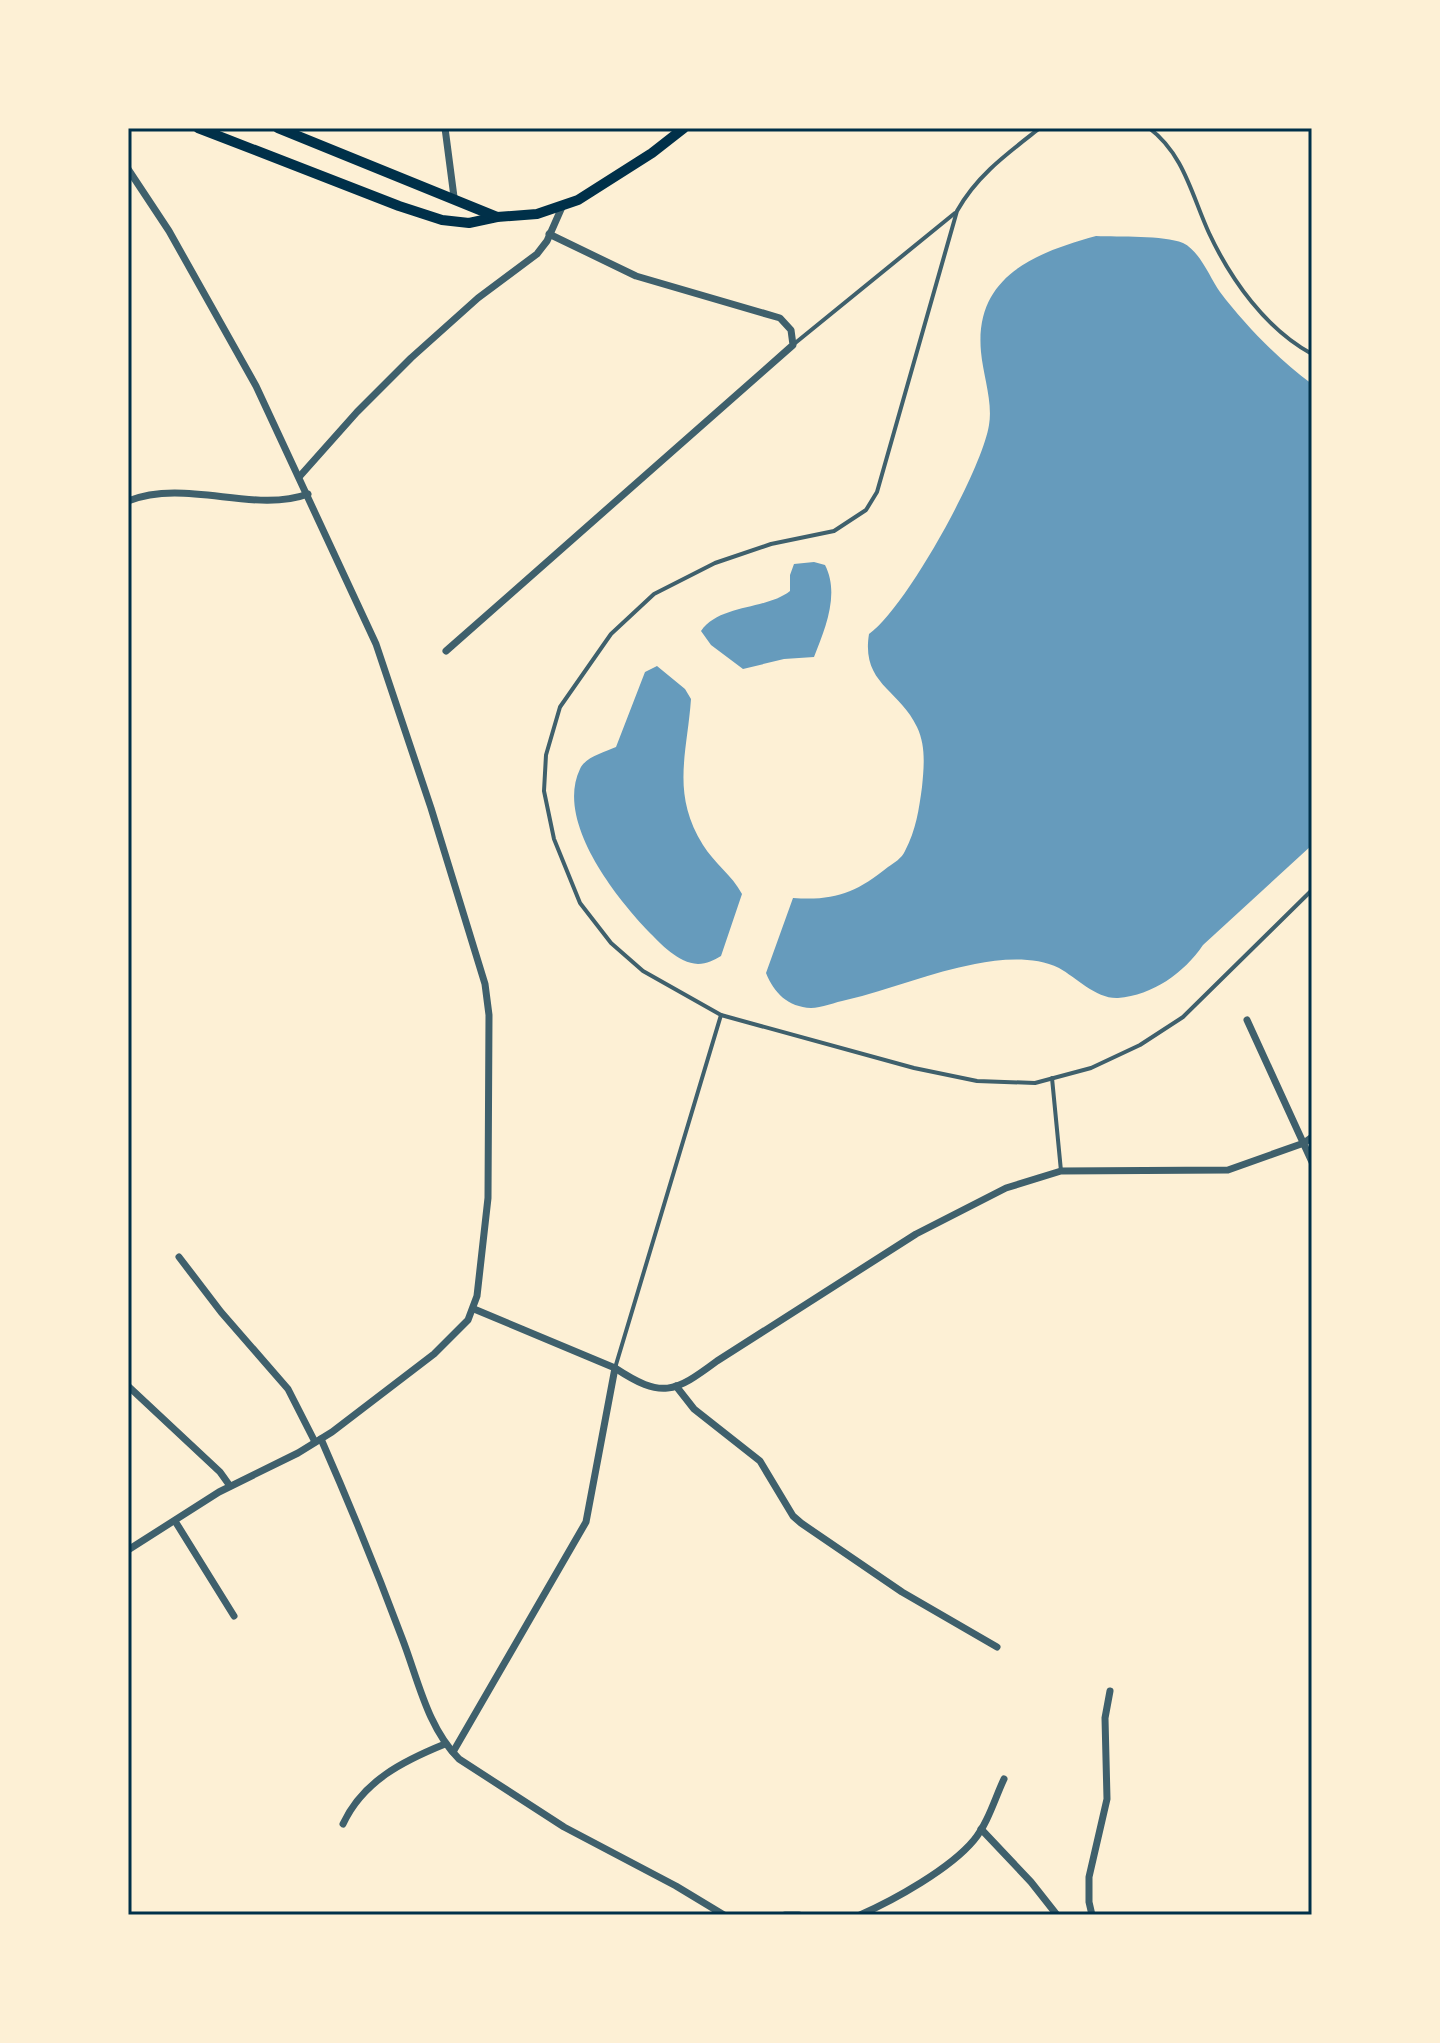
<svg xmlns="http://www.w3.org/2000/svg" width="1440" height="2043" font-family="'Roboto Condensed',sans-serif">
	<rect width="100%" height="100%" fill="#fdf0d5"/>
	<!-- water -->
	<g fill="#669bbc">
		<path d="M1096 236C1119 237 1163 235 1183 243 1200 251 1210 278 1220 292 1245 325 1279 360 1312 384V845L1203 945C1184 973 1153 995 1118 998 1096 999 1077 978 1059 968 1034 956 1001 959 975 964 932 972 889 990 846 1000 836 1002 821 1008 811 1008 788 1007 774 993 766 973L793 898C834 901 856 893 888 867 894 863 902 858 905 851 916 830 919 809 922 787 924 766 926 746 917 727 899 689 861 684 869 634 906 608 982 470 989 425 993 402 983 375 981 352 974 276 1035 253 1096 236Z"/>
		<path d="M814 562 825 565C840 594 825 629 814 657L784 659 743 669 711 645 701 631C720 604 766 610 790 591V575L794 564Z"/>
		<path d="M657 666 685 689 691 699C687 755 671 793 703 845 714 863 732 875 742 894L721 956C714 960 707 964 698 964 678 963 661 944 648 931 615 896 555 821 580 769 585 757 605 752 616 747L645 672Z"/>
	</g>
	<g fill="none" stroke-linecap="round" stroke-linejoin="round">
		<!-- service -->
		<g stroke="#3f606c" stroke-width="4">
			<path d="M1149 128C1184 154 1192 196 1209 233 1231 280 1266 329 1312 354"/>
			<polyline points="794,344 955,213"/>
			<polyline points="721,1015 914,1068 977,1081 1035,1083 1091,1068 1140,1045 1183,1017 1312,890"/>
			<polyline points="1052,1078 1061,1171"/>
			<path d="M615 1368 721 1015 643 971 611 943 580 903 554 839 544 791 546 755 560 707 611 634 654 594 715 563 771 544 834 531 866 510 877 492 957 211C977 175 1008 153 1040 128"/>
		</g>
		<!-- minor -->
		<g stroke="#3f606c" stroke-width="7">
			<polyline points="445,128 454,197"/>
			<polyline points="128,169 169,231 256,386 376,644 431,808 485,984 489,1015 488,1198 477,1296 468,1320 434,1354 332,1432 298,1453 219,1492 128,1550"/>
			<polyline points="300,476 357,412 411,358 478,298 537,254 547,241 562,207"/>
			<path d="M128 501C186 478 254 514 308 494"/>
			<polyline points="446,651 793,345 791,330 780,318 636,276 549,234"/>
			<polyline points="1247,1020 1312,1162"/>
			<polyline points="179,1257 221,1312 288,1389 315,1442"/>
			<path d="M474 1309 615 1368C662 1399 674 1393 717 1361L916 1234 1006 1188 1061 1171 1228 1170 1304 1143 1312 1137"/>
			<polyline points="128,1386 220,1472 230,1486"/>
			<polyline points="676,1386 694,1409 760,1461 793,1516 801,1523 902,1592 997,1647"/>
			<path d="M321 1439C350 1505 377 1571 402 1638 418 1679 427 1727 459 1759L564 1827 676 1886 724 1915"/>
			<polyline points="175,1521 234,1616"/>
			<polyline points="453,1752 586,1522 615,1368"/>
			<path d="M343 1824C363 1781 403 1761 445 1744"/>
			<polyline points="981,1829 1031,1882 1057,1915"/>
			<polyline points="785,1915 799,1915"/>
			<path d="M860 1915C894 1900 950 1869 974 1840 988 1823 995 1798 1004 1779"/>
			<polyline points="1092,1915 1089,1902 1089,1877 1107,1799 1105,1718 1110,1691"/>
		</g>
		<!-- secondary -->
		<g stroke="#003049" stroke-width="10">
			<polyline points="198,128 399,206 442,220 469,223 497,217 537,214 578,200 652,153 684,128"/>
			<polyline points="278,128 497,217"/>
		</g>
	</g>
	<!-- border -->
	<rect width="1440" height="2043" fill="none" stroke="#fdf0d5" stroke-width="260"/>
	<rect x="130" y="130" width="1180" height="1783" fill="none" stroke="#003049" stroke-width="3"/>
</svg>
